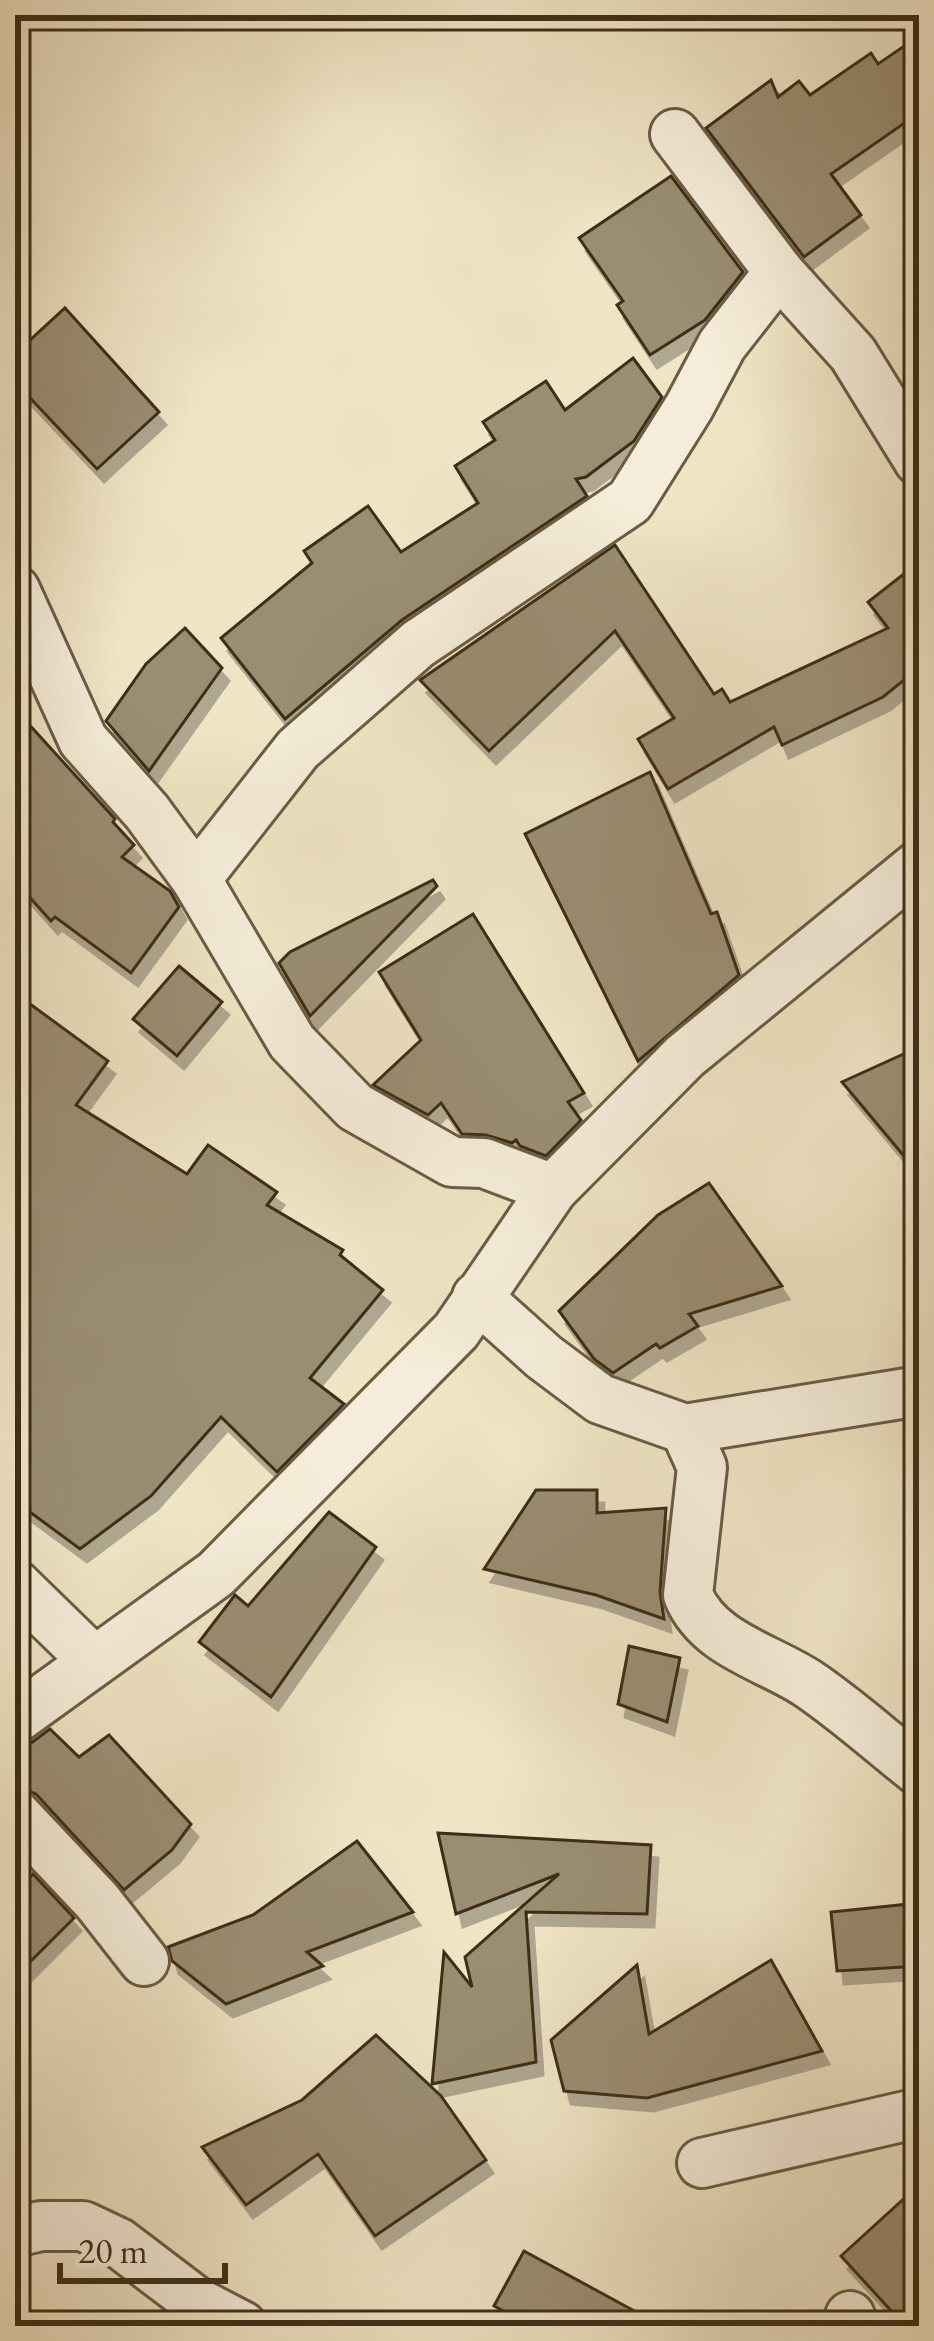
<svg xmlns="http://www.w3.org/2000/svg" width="934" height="2341" font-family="'EB Garamond',serif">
	<defs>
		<filter id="shadow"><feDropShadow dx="7" dy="13" stdDeviation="0" flood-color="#0004"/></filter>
	</defs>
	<rect width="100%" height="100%" fill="#efe4c4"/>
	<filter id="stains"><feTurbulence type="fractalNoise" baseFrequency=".00167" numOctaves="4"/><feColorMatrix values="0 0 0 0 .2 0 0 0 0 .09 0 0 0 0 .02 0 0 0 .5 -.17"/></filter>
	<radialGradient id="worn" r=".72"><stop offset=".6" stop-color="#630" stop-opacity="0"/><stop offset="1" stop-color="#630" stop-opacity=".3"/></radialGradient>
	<!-- building -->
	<g fill="#9a8d71" stroke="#3e2e18" stroke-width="3" filter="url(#shadow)">
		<polygon points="919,36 919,113 831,174 861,215 804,257 706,128 771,80 778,97 799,81 810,95 871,53 878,64"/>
		<polygon points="671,176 743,272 705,320 650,355 617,305 623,301 579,238"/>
		<polygon points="65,308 159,412 97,469 15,382 15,354"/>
		<polygon points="633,358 662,397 634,441 586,477 576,479 587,496 402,620 285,719 221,638 312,563 304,551 368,506 401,552 478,503 455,466 495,440 483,422 546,381 565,410"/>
		<polygon points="615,545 714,694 722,689 730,702 888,628 868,602 919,562 919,668 883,697 782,745 774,727 668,789 638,739 674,718 615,631 489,751 420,680"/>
		<polygon points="185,628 222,668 149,771 106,721 146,664"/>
		<polygon points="15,709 115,819 113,822 134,845 122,857 170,891 179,907 131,973 55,917 51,921 15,881"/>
		<polygon points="650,772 711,914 717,912 739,975 638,1061 525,834"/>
		<polygon points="433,880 437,886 310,1016 279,963 290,952"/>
		<polygon points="473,914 584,1093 568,1102 581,1120 546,1156 520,1146 516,1140 512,1143 486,1135 462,1134 441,1103 428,1115 373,1085 421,1040 379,972"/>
		<polygon points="179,966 222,1002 177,1056 133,1019"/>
		<polygon points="15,993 108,1061 76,1105 187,1174 208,1145 277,1192 267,1205 343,1250 340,1255 383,1290 310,1378 344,1404 277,1472 221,1417 151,1496 80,1549 15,1501"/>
		<polygon points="919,1047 919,1174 842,1082"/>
		<polygon points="709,1183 782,1286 689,1314 698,1326 660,1348 656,1344 613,1373 594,1359 559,1311 658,1215"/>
		<polygon points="536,1490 597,1490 597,1513 666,1508 660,1592 664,1619 596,1595 484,1569"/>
		<polygon points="329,1512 376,1547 271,1697 199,1642 235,1595 248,1606"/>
		<polygon points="629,1646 680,1658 667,1722 618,1704"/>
		<polygon points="50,1729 79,1757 109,1735 191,1824 172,1850 124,1890 36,1794 15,1786 15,1747 31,1743"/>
		<polygon points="438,1833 651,1845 647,1914 526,1912 536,2062 432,2084 444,1952 472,1987 465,1957 559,1874 456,1914"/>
		<polygon points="357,1841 413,1912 307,1952 323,1966 226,2004 172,1961 168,1947 253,1915"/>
		<polygon points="33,1874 74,1918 15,1977 15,1893"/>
		<polygon points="919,1903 919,1966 837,1971 831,1912"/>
		<polygon points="771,1960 822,2051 647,2098 564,2091 551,2040 637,1965 649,2034"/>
		<polygon points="376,2035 441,2096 486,2160 375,2236 318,2154 246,2205 202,2147 302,2100"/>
		<polygon points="919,2185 919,2326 905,2326 841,2256"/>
		<polygon points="524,2251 662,2326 531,2326 494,2306"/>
	</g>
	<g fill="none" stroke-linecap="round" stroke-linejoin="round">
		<!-- street casing -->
		<g stroke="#6a5c43" stroke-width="54">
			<g id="street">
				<polyline points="675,134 779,272 853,354 919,461"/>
				<polyline points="15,590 83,740 147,812 196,879 298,749 418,644 630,501 689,407 722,345 779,272"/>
				<polyline points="196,879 292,1042 355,1107 452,1162 484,1163 553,1189"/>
				<polyline points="477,1297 544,1357 600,1399 685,1429 919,1391"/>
				<path d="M685 1429 702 1467 688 1595C708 1644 765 1656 807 1683 846 1709 882 1742 919 1771"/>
				<polyline points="15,1584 94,1661"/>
				<polyline points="15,1719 216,1574 456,1331 553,1189 685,1056 919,865"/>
				<polyline points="15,1814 97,1901 144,1961"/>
				<polyline points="702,2163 919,2113"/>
				<polyline points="15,2232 41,2226 83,2226 119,2243 198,2303 242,2326"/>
				<polyline points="847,2326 850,2316"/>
			</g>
		</g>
		<!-- street -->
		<use href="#street" stroke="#f5edd9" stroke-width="48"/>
	</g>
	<!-- margin -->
	<rect width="934" height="2341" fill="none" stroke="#efe4c4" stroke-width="60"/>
	<rect x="18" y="18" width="898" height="2305" fill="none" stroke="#3e2e18" stroke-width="6"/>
	<rect x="30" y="30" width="874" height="2281" fill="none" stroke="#3e2e18" stroke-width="3"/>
	<!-- scale -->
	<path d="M60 2263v18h165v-18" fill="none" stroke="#3e2e18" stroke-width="6"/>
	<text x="78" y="2263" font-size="36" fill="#3e2e18" stroke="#f5edd9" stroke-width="9" paint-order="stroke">20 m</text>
	<rect width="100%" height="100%" filter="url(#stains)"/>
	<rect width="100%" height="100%" fill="url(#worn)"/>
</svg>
